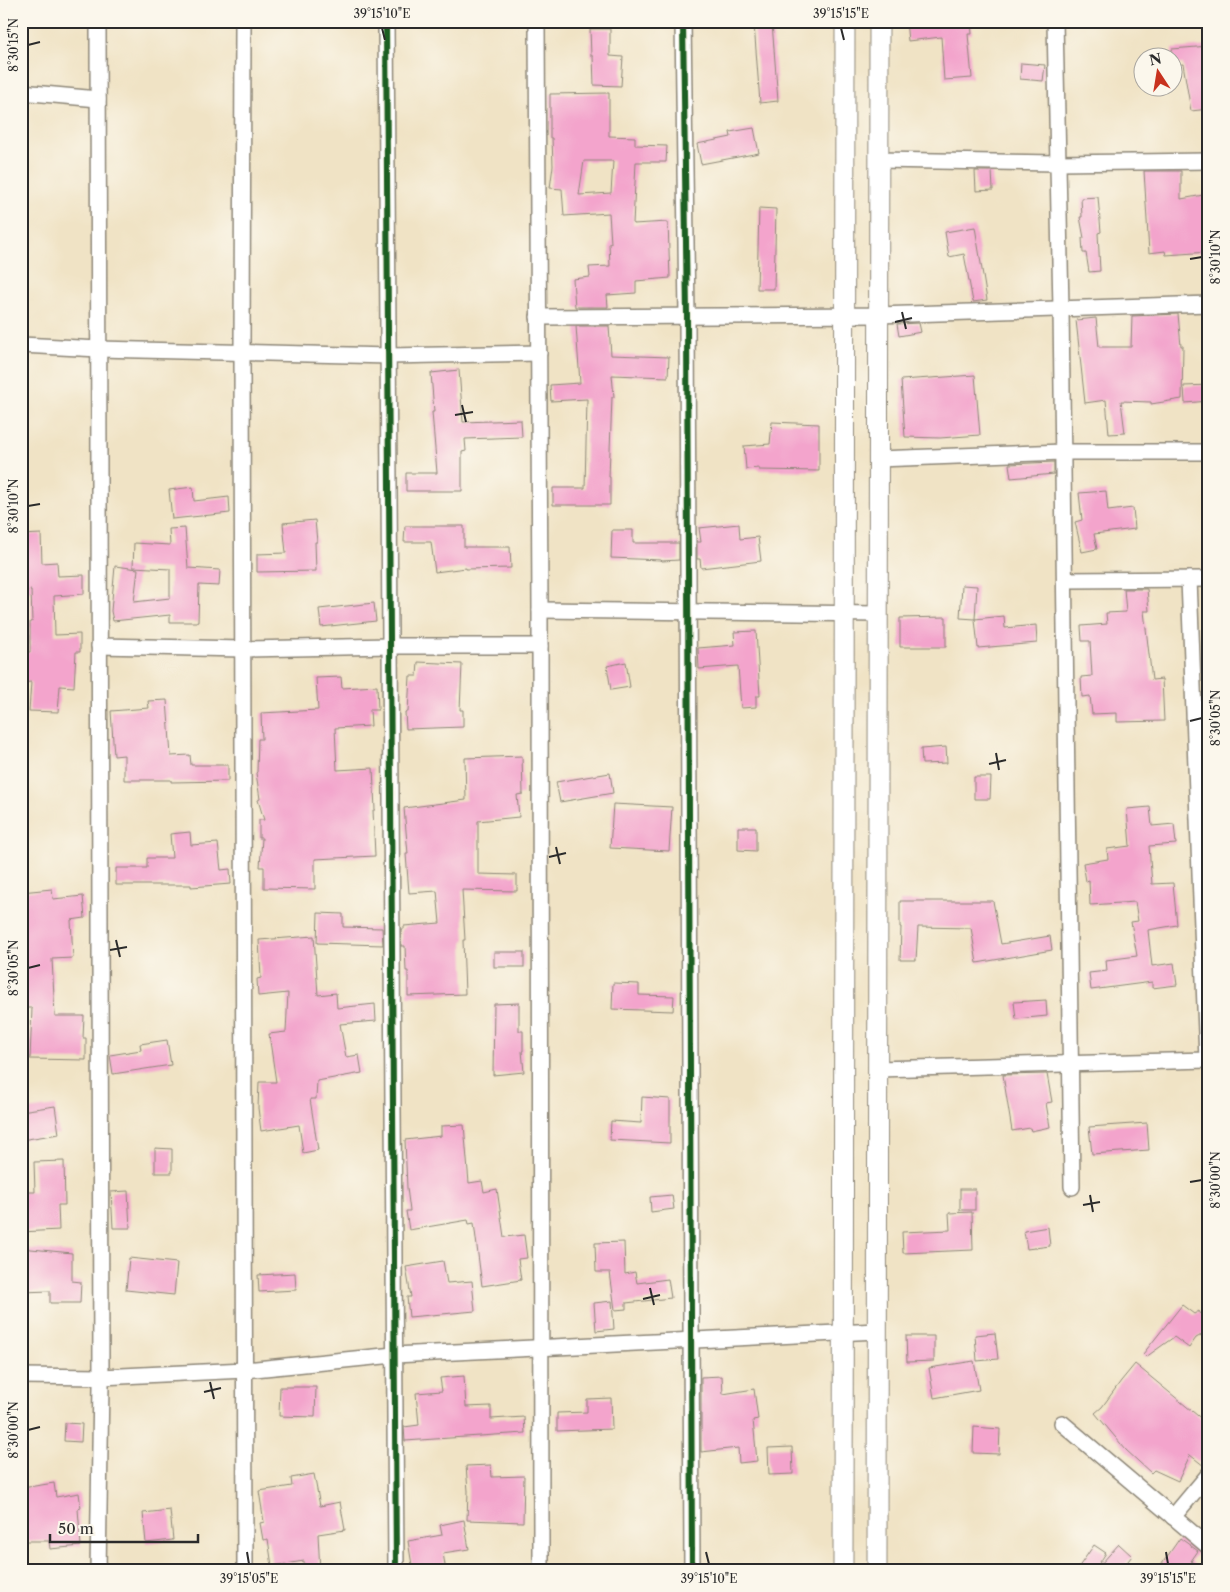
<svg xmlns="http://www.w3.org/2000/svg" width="1230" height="1592" font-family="'Libre Caslon Text',serif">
	<rect width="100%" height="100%" fill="#fbf7ec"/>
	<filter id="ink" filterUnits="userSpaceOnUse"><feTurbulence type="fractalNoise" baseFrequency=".02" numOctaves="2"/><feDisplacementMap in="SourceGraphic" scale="10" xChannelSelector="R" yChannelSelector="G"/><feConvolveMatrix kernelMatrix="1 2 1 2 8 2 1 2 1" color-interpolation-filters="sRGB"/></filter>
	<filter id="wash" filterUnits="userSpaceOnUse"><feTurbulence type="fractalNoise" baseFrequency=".0096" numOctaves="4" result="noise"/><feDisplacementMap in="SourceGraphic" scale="20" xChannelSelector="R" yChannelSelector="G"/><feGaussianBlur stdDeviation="1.12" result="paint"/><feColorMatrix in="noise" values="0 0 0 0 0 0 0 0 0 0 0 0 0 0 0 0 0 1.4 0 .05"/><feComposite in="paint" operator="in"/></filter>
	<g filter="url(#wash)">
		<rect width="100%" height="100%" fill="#f0e3c5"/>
		<g id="blocks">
			<!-- building -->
			<g fill="#f3a4cc" fill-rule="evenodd">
				<polygon points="906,21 925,21 925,24 971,21 972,34 968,34 972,78 944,80 941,37 908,41"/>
				<polygon points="772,23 778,101 760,103 754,24"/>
				<polygon points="590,29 610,29 610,56 623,57 621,86 594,85 593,56 591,56"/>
				<polygon points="1209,46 1209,109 1191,111 1183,64 1172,65 1172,49"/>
				<polygon points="1021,63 1045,65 1043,81 1020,79"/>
				<path d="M609 93V136L635 137V145L667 146 666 162H636L633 224 668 222 670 278 636 281V293L607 295 608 307H575L573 279 590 277 589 267 610 266 609 243H611L609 213 564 216 562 189 550 188 553 166 552 138H550V94ZM584 161H613L611 193 579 195Z"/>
				<polygon points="754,128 759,153 701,164 697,144 731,137 730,132"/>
				<polygon points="975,171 992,171 993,190 976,191"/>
				<polygon points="1144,171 1181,171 1181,199 1209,194 1209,252 1166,255 1165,251 1149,253"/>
				<polygon points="1098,197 1101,232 1098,233 1100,271 1089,272 1086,253 1083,253 1082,238 1084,238 1080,217 1082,217 1081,198"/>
				<polygon points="759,208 776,209 774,289 757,289"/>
				<polygon points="975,227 987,300 973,302 964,254 949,257 945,232"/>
				<polygon points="1178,314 1181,346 1183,346 1182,399 1151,404 1151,402 1121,401 1125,433 1109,434 1106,400 1085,403 1076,320 1096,318 1099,347 1131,347 1132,316"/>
				<polygon points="919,323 921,332 899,336 897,324"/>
				<polygon points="576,326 609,326 611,355 669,357 668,377 612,375 614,397 612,397 609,477 610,477 610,505 553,505 553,488 585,488 587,399 551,401 550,385 580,383"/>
				<polygon points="459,370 463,422 521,420 522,437 465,439 466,451 462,452 462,491 406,491 406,473 437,473 432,412 434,412 431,373"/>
				<polygon points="975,375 980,435 940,438 905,437 901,380"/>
				<polygon points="1209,385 1209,401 1185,403 1184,386"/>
				<polygon points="772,422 819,424 819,471 759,470 759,468 746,469 744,446 770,444"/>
				<polygon points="1054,462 1054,474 1011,478 1009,464"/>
				<polygon points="193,487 194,501 229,497 230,513 172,519 169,490"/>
				<polygon points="1106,491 1108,511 1133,508 1135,529 1094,534 1097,549 1082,552 1075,522 1082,520 1079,493"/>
				<polygon points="315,520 317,542 315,542 316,571 257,572 257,554 286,553 283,523"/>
				<polygon points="739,524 740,539 758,537 761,561 701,568 700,559 697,559 697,542 701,542 699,528"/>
				<polygon points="405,526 464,526 464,547 510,547 511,568 466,569 466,568 435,572 431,542 404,542"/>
				<polygon points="185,528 188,568 220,570 219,586 199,585 198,622 170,622 170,615 113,621 111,611 115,566 138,569 134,602 170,598 170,569 133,567 134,543 170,545 169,529"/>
				<polygon points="612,530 633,530 633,543 679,543 679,560 662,561 661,560 611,558"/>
				<polygon points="41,534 42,563 57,562 58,576 84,575 84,594 54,596 55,635 80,634 80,652 76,652 74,687 60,686 58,712 29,711 31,682 21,683 21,652 30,652 30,622 32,622 31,590 21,592 21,535"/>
				<polygon points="962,585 977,586 975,619 960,618"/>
				<polygon points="1124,589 1147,589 1149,611 1144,611 1152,680 1162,679 1164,721 1117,722 1117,713 1092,714 1090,696 1082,697 1081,677 1092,676 1090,641 1082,641 1081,626 1107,624 1106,613 1126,612"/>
				<polygon points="374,603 376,621 321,627 319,609"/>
				<polygon points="1004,616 1005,628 1036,625 1037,643 978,648 975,619"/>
				<polygon points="946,617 946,647 900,647 900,618"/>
				<polygon points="756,631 760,696 756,696 756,707 741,708 738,666 699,669 698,648 735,645 734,632"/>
				<polygon points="418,662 462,664 460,710 463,710 463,727 406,729 405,712 408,712 410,676 417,676"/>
				<polygon points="626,662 630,687 611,690 607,666"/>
				<polygon points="341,677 342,688 377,686 378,710 370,710 371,726 335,728 337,770 373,768 375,810 373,810 375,856 315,859 315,889 264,888 264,867 260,867 262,838 259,838 259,820 264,820 258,800 260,799 256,773 257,772 258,739 262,739 261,713 318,710 316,678"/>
				<polygon points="167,700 171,756 190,755 191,765 228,765 228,781 171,782 171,780 124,780 124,755 114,756 111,711 149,708 148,701"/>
				<polygon points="946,747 947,763 922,764 921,749"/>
				<polygon points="522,756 523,794 517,795 519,817 478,821 478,874 517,875 517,891 462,890 465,940 463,940 465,994 408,996 408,971 406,971 405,946 401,946 401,929 404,929 404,926 440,923 437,891 409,893 406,854 408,854 404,808 466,800 465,758"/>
				<polygon points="610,773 613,793 560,802 556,782"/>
				<polygon points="974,777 991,777 990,799 974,799"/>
				<polygon points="613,804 672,807 669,851 610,848"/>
				<polygon points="1150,807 1152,826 1174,824 1176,844 1149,846 1152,884 1173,883 1177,925 1148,930 1152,966 1174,963 1177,985 1152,988 1152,982 1091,990 1089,973 1107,971 1106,960 1137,956 1131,922 1138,921 1135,902 1090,905 1089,880 1086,881 1083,863 1108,859 1107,849 1130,846 1127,809"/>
				<polygon points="738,827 756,827 756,851 738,850"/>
				<polygon points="190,832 191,845 218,843 221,870 230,869 231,884 191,887 191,885 116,885 116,868 147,868 147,858 172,858 170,834"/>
				<polygon points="52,889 53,899 83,896 85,918 71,920 73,958 52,959 55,1016 84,1016 83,1038 86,1038 86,1060 30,1059 32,1008 21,1008 21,892"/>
				<polygon points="900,901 993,901 1001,944 1050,936 1052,950 977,963 971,928 918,927 916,960 900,960 901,927 900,927"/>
				<polygon points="318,913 343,914 343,927 382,928 383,945 317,943"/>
				<polygon points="314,936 318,995 336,993 337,1008 375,1004 376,1021 340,1024 346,1057 359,1055 362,1073 317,1081 316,1099 310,1099 318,1150 303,1153 299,1125 261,1131 258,1108 259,1082 276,1082 269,1034 286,1032 288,993 258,996 257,979 261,978 259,940"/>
				<rect x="494" y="952" width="30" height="15"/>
				<polygon points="613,983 639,984 639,995 674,996 673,1011 612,1009"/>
				<polygon points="1046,1000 1047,1016 1016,1019 1014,1002"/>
				<polygon points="519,1003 519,1031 523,1031 523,1051 522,1051 524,1072 493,1075 494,1004"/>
				<polygon points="167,1040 171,1065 113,1074 110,1055 141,1050 140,1044"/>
				<polygon points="1047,1074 1052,1102 1046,1103 1050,1127 1031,1131 1030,1128 1012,1131 1003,1075"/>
				<polygon points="642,1097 670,1099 670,1143 610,1140 611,1121 641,1123"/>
				<polygon points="55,1106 59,1134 21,1140 21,1111"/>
				<polygon points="1147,1123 1149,1150 1092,1154 1089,1127"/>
				<polygon points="464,1125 469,1183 482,1181 484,1192 497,1189 504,1237 524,1235 527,1258 518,1259 521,1280 482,1286 474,1223 469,1224 468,1220 409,1230 406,1211 410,1211 407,1188 405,1140 441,1136 441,1126"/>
				<polygon points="155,1148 172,1149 172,1173 155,1173"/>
				<polygon points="64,1161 65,1205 58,1205 59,1230 21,1232 21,1192 35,1192 34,1162"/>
				<rect x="960" y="1189" width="15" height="21"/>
				<polygon points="128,1191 130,1228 113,1228 111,1192"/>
				<polygon points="672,1195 674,1209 651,1212 650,1197"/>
				<polygon points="972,1212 973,1250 903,1253 902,1232 950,1230 949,1213"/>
				<polygon points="1048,1227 1050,1246 1027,1249 1024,1231"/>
				<polygon points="624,1242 625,1274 635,1272 637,1283 668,1279 671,1298 626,1303 626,1309 615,1310 610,1272 596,1272 595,1243"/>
				<polygon points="21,1248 72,1253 72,1281 81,1282 80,1303 50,1303 50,1291 22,1292"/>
				<polygon points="129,1258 177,1263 174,1295 126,1290"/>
				<polygon points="443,1261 447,1283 472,1281 475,1311 409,1317 407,1297 411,1297 406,1267"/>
				<polygon points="295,1273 296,1290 259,1292 258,1275"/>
				<polygon points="612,1301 614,1329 596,1331 594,1303"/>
				<polygon points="1182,1305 1194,1314 1199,1311 1209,1328 1209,1331 1196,1338 1189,1348 1174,1337 1146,1357 1143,1354"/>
				<polygon points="995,1333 998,1359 977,1361 975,1335"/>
				<polygon points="906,1336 934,1336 934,1361 907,1362"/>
				<polygon points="974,1361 979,1390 934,1398 929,1368"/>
				<polygon points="1135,1364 1209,1425 1209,1465 1204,1466 1190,1455 1178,1481 1154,1470 1151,1473 1126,1450 1095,1413 1102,1407 1121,1381"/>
				<polygon points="464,1376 466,1407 491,1406 491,1419 524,1417 525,1433 405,1441 404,1427 419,1425 416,1393 442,1391 440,1378"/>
				<polygon points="722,1376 723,1394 754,1389 758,1419 753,1420 757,1461 739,1463 738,1448 701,1452 701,1377"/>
				<polygon points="280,1387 316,1387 315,1417 279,1416"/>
				<polygon points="611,1398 612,1429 557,1431 557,1413 587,1412 587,1399"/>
				<polygon points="65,1423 82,1424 81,1442 64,1441"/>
				<polygon points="974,1427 1000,1429 999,1454 973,1453"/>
				<polygon points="792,1447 793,1474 769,1475 768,1448"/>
				<polygon points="491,1465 492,1477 524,1476 523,1522 467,1520 468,1491 466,1466"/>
				<polygon points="314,1474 320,1506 340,1502 345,1530 318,1534 320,1571 305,1571 304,1561 272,1566 268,1539 263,1540 260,1523 264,1522 259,1491 292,1486 291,1478"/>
				<polygon points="54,1483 56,1497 79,1493 81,1508 78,1509 81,1546 50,1549 49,1541 21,1541 21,1517 26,1517 22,1488"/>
				<polygon points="170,1510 173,1540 146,1543 143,1513"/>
				<polygon points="464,1520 469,1549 443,1553 446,1571 413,1571 408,1541 442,1535 440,1525"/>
				<polygon points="1180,1538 1198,1551 1191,1561 1202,1571 1157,1571"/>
				<polygon points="1119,1544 1132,1556 1120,1571 1109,1571 1101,1564"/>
				<polygon points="1094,1545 1106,1553 1094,1571 1076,1571"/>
			</g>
		</g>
	</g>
	<g filter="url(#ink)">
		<use href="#blocks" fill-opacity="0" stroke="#8e8778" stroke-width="1"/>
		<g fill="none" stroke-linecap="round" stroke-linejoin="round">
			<!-- minor casing -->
			<g stroke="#8e8778" stroke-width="18">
				<g id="minor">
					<polyline points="98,21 101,1385 98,1571"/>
					<polyline points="243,21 242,352 245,1571"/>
					<polyline points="386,21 396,1571"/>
					<polyline points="537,21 540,610 541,1571"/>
					<polyline points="683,21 687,316 692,1571"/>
					<polyline points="1055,21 1061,309 1072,1187"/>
					<polyline points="21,92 98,99"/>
					<polyline points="878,160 1058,163 1209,161"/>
					<polyline points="538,317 878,315 1209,304"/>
					<polyline points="21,345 99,349 389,356 539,353"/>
					<polyline points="878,459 1063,452 1209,452"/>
					<polyline points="1065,580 1209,579"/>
					<polyline points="540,610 878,614"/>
					<polyline points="99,646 243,649 390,646 540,646"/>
					<polyline points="877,1069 1207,1060 1189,579"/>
					<polyline points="21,1376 101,1377 245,1370 394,1355 877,1331"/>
					<polyline points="1062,1423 1209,1547"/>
					<polyline points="1173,1517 1209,1474"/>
				</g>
			</g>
			<!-- tertiary casing -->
			<g stroke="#8e8778" stroke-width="21">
				<g id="tertiary">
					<polyline points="843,1571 845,21"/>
					<polyline points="877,1571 879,21"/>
				</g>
			</g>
			<!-- minor -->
			<use href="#minor" stroke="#fff" stroke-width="15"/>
			<!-- tertiary -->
			<use href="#tertiary" stroke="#fff" stroke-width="19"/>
			<!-- cycleway casing -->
			<g stroke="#fbf7ec" stroke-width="9">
				<g id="cycleway">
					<polyline points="386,21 396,1571"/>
					<polyline points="683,21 687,316 692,1571"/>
				</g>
			</g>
			<!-- cycleway -->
			<use href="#cycleway" stroke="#1b5e20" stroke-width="6"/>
		</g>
	</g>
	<!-- ticks -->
	<path fill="none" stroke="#2b2b2b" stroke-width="2" d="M382 28 385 40M841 28 844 40M28 45 40 42M1190 259 1202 257M902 312 906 329M895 322 912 318M462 405 466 422M455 415 473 412M28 506 40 504M1190 721 1202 718M996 753 999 770M989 764 1006 760M556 847 560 864M549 857 566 853M116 940 120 957M110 950 127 947M28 968 40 965M1190 1182 1202 1180M1090 1195 1093 1212M1083 1205 1100 1202M650 1288 654 1305M643 1299 660 1295M210 1382 214 1399M204 1392 221 1388M28 1430 40 1427M247 1552 249 1564M706 1552 709 1564M1166 1552 1168 1564"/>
	<!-- margin -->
	<rect width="1230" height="1592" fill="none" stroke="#fbf7ec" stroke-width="55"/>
	<!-- north arrow -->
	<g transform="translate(1158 72) rotate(348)"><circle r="24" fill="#fbf7ec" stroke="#a8a59f"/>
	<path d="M0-4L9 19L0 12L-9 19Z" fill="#c8321e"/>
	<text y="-8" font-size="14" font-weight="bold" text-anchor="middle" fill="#2b2b2b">N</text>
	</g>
	<!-- scale -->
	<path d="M50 1534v8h148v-8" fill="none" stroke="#2b2b2b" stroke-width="2.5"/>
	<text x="58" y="1534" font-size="15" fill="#2b2b2b" stroke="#fbf7ec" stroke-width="4" paint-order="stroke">50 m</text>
	<rect x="28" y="28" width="1174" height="1536" fill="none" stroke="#2b2b2b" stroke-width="2"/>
	<g font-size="12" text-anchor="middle" fill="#2b2b2b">
		<text x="382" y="18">39°15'10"E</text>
		<text x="841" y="18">39°15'15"E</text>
		<text transform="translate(14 45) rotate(-90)" y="4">8°30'15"N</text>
		<text transform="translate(1216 257) rotate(-90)" y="4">8°30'10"N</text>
		<text transform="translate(14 506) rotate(-90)" y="4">8°30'10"N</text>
		<text transform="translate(1216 718) rotate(-90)" y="4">8°30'05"N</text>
		<text transform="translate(14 968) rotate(-90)" y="4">8°30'05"N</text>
		<text transform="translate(1216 1180) rotate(-90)" y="4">8°30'00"N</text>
		<text transform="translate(14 1430) rotate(-90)" y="4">8°30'00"N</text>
		<text x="249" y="1583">39°15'05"E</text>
		<text x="709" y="1583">39°15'10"E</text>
		<text x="1168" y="1583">39°15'15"E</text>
	</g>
</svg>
